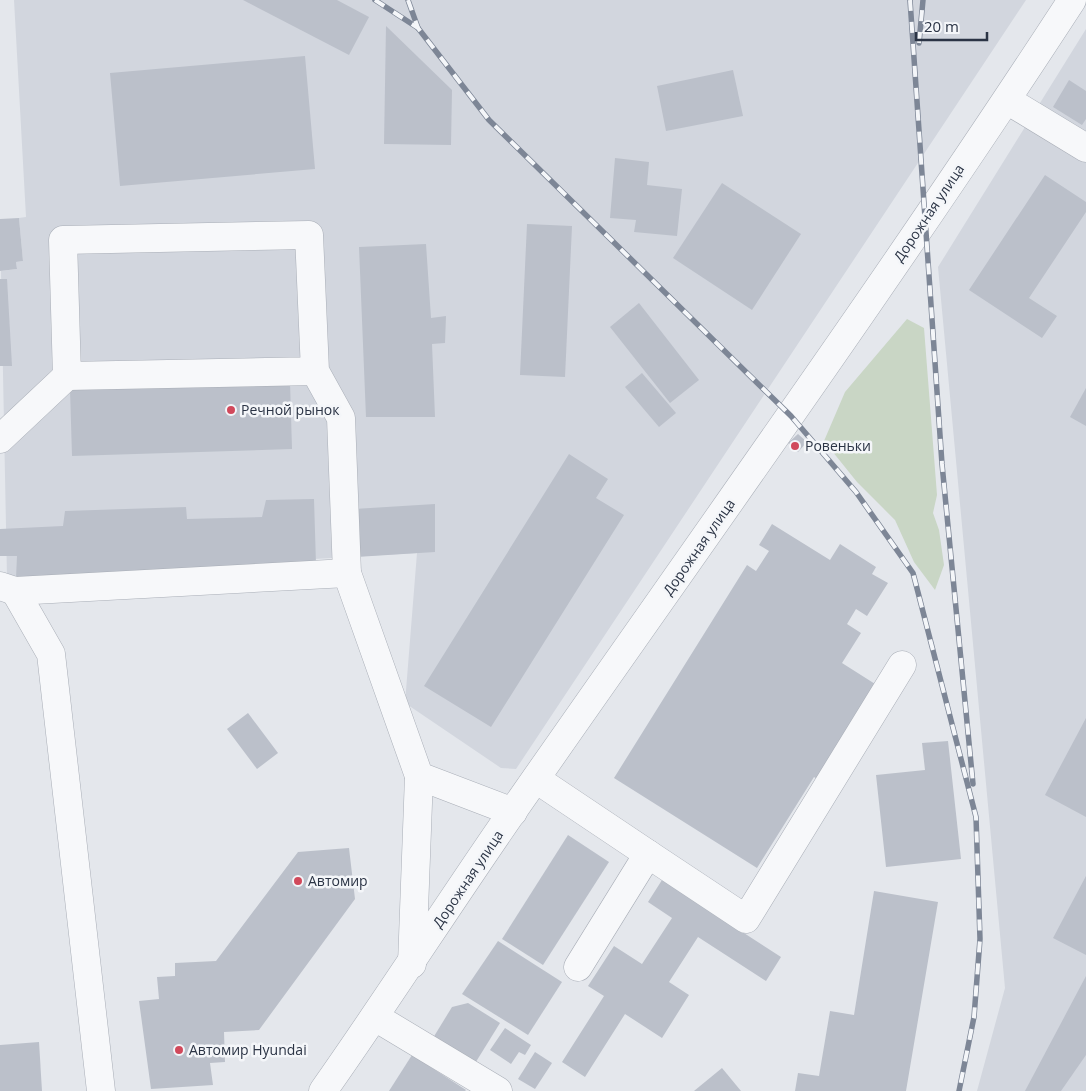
<svg xmlns="http://www.w3.org/2000/svg" width="1086" height="1091" font-family="'Open Sans',sans-serif">
	<rect width="100%" height="100%" fill="#e4e7ec"/>
	<!-- built -->
	<g fill="#d2d6de">
		<polygon points="14,0 1026,0 516,769 501,768 405,703 417,553 7,577 1,271 17,269 16,262 23,261 19,218 26,217"/>
		<polygon points="1086,29 1086,1091 977,1091 1005,988 938,267"/>
	</g>
	<!-- green -->
	<polygon fill="#c9d6c5" points="907,319 924,328 937,495 933,513 939,530 944,565 935,590 914,562 895,520 857,482 824,441 845,392"/>
	<!-- building -->
	<g fill="#bbc0ca">
		<polygon points="243,0 337,0 369,17 349,55"/>
		<polygon points="386,26 452,90 451,145 384,144"/>
		<polygon points="305,56 315,169 120,186 110,73"/>
		<polygon points="733,70 743,116 666,131 657,86"/>
		<polygon points="1069,80 1086,91 1086,119 1082,125 1053,107"/>
		<polygon points="615,158 649,162 647,185 682,189 677,236 634,232 636,220 610,218"/>
		<polygon points="1045,175 1086,202 1086,212 1029,298 1057,316 1042,338 969,290"/>
		<polygon points="722,183 801,234 752,310 673,258"/>
		<polygon points="19,218 23,261 16,262 17,269 0,271 0,219"/>
		<polygon points="527,224 572,226 565,377 520,375"/>
		<polygon points="426,244 431,318 446,316 445,343 432,344 435,417 366,417 359,247"/>
		<polygon points="0,279 7,279 12,366 0,366"/>
		<polygon points="639,303 699,380 670,403 610,327"/>
		<polygon points="642,373 676,413 659,427 625,387"/>
		<polygon points="290,382 292,449 72,456 70,389"/>
		<polygon points="1086,388 1086,426 1070,417"/>
		<polygon points="798,434 807,442 798,452 788,443"/>
		<polygon points="569,454 608,479 596,498 624,515 491,727 424,686"/>
		<polygon points="314,499 316,564 16,578 17,556 0,556 0,529 63,526 65,511 186,507 187,519 262,517 266,500"/>
		<polygon points="435,504 435,552 356,557 354,509"/>
		<polygon points="772,524 830,560 840,544 876,567 872,574 888,583 867,616 856,609 847,624 861,633 842,663 883,689 823,783 814,777 757,868 614,778 747,565 756,571 769,551 759,545"/>
		<polygon points="248,713 278,753 257,769 227,729"/>
		<polygon points="1086,718 1086,817 1045,795"/>
		<polygon points="948,741 961,859 886,867 876,775 925,770 922,743"/>
		<polygon points="568,835 609,862 543,965 502,939"/>
		<polygon points="349,848 355,899 259,1030 224,1032 225,1062 210,1063 213,1085 151,1089 139,1001 159,999 157,977 175,976 175,963 216,961 298,852"/>
		<polygon points="1086,876 1086,955 1053,938"/>
		<polygon points="662,880 781,957 766,981 698,937 669,982 689,995 662,1038 625,1014 585,1077 562,1062 604,996 588,986 614,946 642,964 672,918 648,902"/>
		<polygon points="874,891 938,902 906,1091 795,1091 798,1073 819,1076 830,1011 854,1015"/>
		<polygon points="498,941 562,982 528,1035 462,994"/>
		<polygon points="1086,976 1086,1055 1061,1091 1025,1091"/>
		<polygon points="468,1003 500,1023 474,1065 433,1038 452,1007"/>
		<polygon points="505,1028 531,1045 525,1055 519,1052 511,1064 490,1050"/>
		<polygon points="39,1042 42,1091 0,1091 0,1045"/>
		<polygon points="535,1052 552,1063 535,1089 518,1079"/>
		<polygon points="412,1055 466,1090 465,1091 389,1091"/>
		<polygon points="722,1068 741,1091 694,1091"/>
	</g>
	<g fill="none" stroke-linecap="round" stroke-linejoin="round">
		<!-- minor casing -->
		<g stroke="#a9aeb7" stroke-width="29">
			<g id="minor">
				<polyline points="1007,100 1086,148"/>
				<polyline points="315,371 67,376 63,240 309,235 315,371 341,418 347,573 419,776 513,812"/>
				<polyline points="0,439 67,376"/>
				<polyline points="0,586 15,591 347,573"/>
				<polyline points="15,591 51,654 101,1091"/>
				<polyline points="536,779 648,854 578,967"/>
				<polyline points="648,854 746,919 902,665"/>
				<polyline points="412,964 419,776"/>
				<polyline points="375,1017 498,1091"/>
				<path d="M323 1091C388 999 449 903 513 811 701 541 893 275 1072 0"/>
			</g>
		</g>
		<!-- minor -->
		<use href="#minor" stroke="#f7f8fa" stroke-width="28"/>
		<!-- rail casing -->
		<g stroke="#7d8696" stroke-width="5.5">
			<g id="rail">
				<polyline points="375,0 418,28 489,120 791,416 856,492 913,573 976,817 980,939 974,1017 959,1091"/>
				<polyline points="408,0 418,28"/>
				<polyline points="910,0 942,464 973,784"/>
				<polyline points="919,43 923,0"/>
			</g>
		</g>
		<!-- rail -->
		<use href="#rail" stroke="#f4f6f9" stroke-width="4" stroke-dasharray="11" stroke-linecap="butt"/>
	</g>
	<!-- markers -->
	<g fill="#d1495b" stroke="#f4f6f9" stroke-width="2">
		<circle cx="231" cy="410" r="5"/>
		<circle cx="795" cy="446" r="5"/>
		<circle cx="298" cy="881" r="5"/>
		<circle cx="179" cy="1050" r="5"/>
	</g>
	<g text-anchor="middle" stroke-width="5" stroke-linejoin="round" paint-order="stroke">
		<!-- street labels -->
		<g font-size="14" fill="#2b3445" stroke="#f4f6f9">
			<text transform="translate(929 213) rotate(-56)" y="5">Дорожная улица</text>
			<text transform="translate(699 547) rotate(-55)" y="5">Дорожная улица</text>
			<text transform="translate(468 879) rotate(-56)" y="5">Дорожная улица</text>
		</g>
		<!-- poi labels -->
		<g font-size="14" fill="#2b3445" stroke="#f4f6f9" text-anchor="start">
			<text x="241" y="415">Речной рынок</text>
			<text x="805" y="451">Ровеньки</text>
			<text x="308" y="886">Автомир</text>
			<text x="189" y="1055">Автомир Hyundai</text>
		</g>
	</g>
	<!-- scale -->
	<path d="M916 32v8h71v-8" fill="none" stroke="#2b3445" stroke-width="2.5"/>
	<text x="924" y="32" font-size="15" fill="#2b3445" stroke="#f4f6f9" stroke-width="4" paint-order="stroke">20 m</text>
</svg>
